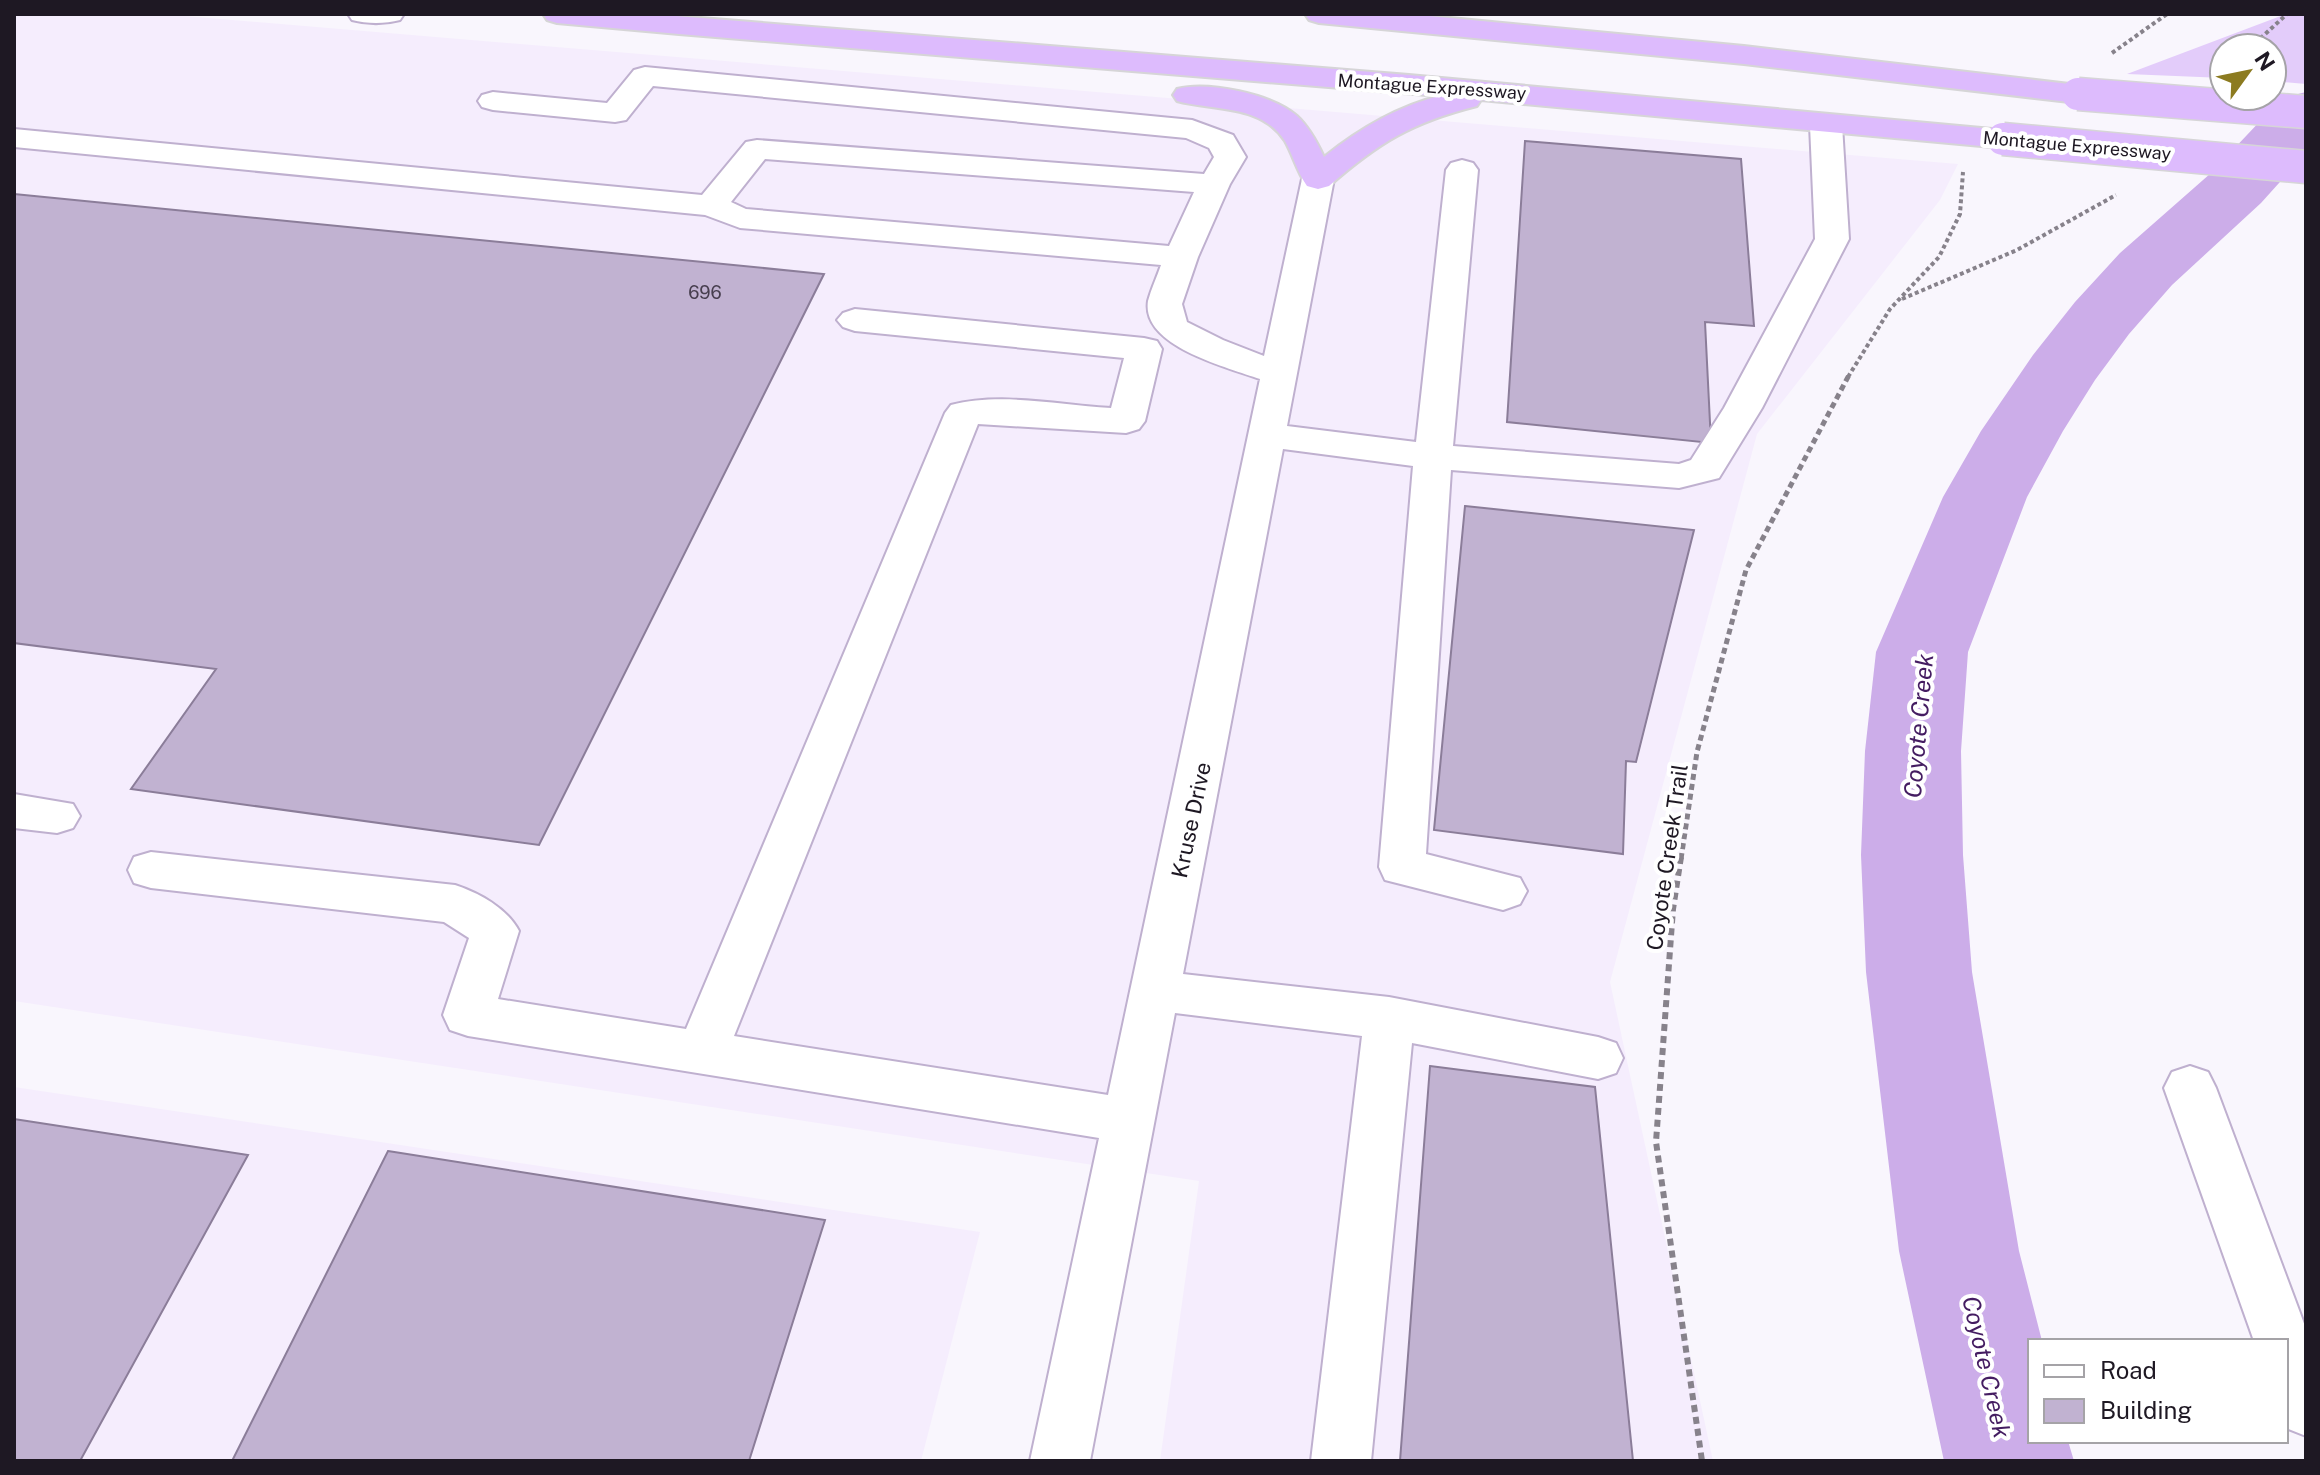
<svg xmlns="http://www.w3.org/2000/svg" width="2320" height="1475" font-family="'Public Sans',sans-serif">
	<rect width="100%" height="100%" fill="#f9f6fd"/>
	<!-- built -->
	<g fill="#f5edfd">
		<polygon points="14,14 161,14 1958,164 1940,200 1757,434 1610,982 1713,1461 1160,1461 1199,1181 14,1001"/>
		<polygon points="14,1087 980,1232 921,1461 14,1461"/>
	</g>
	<!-- green -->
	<polygon fill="#e3ccfa" points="2286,14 2306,14 2306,84 2272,81 2272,48 2224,48 2224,78 2127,74"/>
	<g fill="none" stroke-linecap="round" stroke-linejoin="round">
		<!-- river -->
		<polygon fill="#ccade9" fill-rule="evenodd" points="2306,92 2306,153 2261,203 2172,285 2129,334 2095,380 2063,431 2027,497 1968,652 1961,751 1963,855 1972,972 2019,1251 2042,1341 2030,1341 2030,1441 2068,1441 2074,1461 1944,1461 1899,1251 1866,972 1861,855 1865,751 1876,652 1943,497 1981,431 2033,355 2075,302 2120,253 2211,173 2282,98"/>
	</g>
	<!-- building -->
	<g fill="#c1b2d1" stroke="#8b7d99" stroke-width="2">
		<polygon points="1525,141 1741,159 1754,326 1705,322 1711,443 1507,422"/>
		<polygon points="14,194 824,274 539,845 131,789 216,669 14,643"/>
		<polygon points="1465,506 1694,530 1636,762 1626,761 1623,854 1434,830"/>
		<polygon points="1430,1066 1595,1087 1633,1461 1400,1461"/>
		<polygon points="14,1119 248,1155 80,1461 14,1461"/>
		<polygon points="388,1151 825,1220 749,1461 232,1461"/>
	</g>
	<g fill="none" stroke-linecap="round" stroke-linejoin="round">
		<!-- minor casing -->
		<g stroke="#bfb0cf" stroke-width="4">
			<g id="minor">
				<path d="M348 14H404L400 20C385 24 367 24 352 20Z"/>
				<path d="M645 67 1192 120 1233 135 1246 157 1230 184 1198 257 1182 304 1187 322 1223 340 1264 356 1302 179 1307 172 1318 169 1329 172 1334 179 1287 426 1416 442 1446 170 1451 163 1462 160 1473 163 1478 170 1453 446 1679 464 1691 460 1724 408 1815 239 1810 125 1815 118 1826 116 1837 118 1842 125 1849 239 1762 408 1719 478 1679 488 1451 470 1426 854 1520 878 1527 891 1520 904 1503 910 1385 880 1379 867 1413 466 1283 449 1183 974 1389 997 1598 1037 1616 1043 1623 1058 1616 1073 1598 1079 1412 1043 1371 1461H1311L1362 1036 1175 1013 1090 1461H1030L1099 1138 468 1036 450 1030 443 1015 469 938 444 922 151 888 134 883 128 870 134 857 151 852 455 885C479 893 507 908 519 931L498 999 686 1029 945 413 951 405C1001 392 1060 405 1111 408L1124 358 855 331 843 327 837 320 843 313 855 309 1144 338 1157 341 1162 349 1145 421 1139 429 1126 433 978 424 734 1036 1108 1095 1260 379C1227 367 1141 346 1148 301 1151 289 1157 277 1161 265L740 228 705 215 14 147V129L702 195 746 142 757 140 1204 174 1214 157 1209 148 1186 138 653 86 626 120 615 122 493 110 482 107 478 101 482 95 493 92 607 103 634 70ZM765 159 1194 192 1169 246 746 209 731 202Z"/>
				<polygon points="14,794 73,804 80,816 73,828 57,833 14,828"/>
				<polygon points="2190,1066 2208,1072 2216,1088 2306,1329 2306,1436 2286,1428 2286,1341 2254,1341 2164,1088 2172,1072"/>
			</g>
		</g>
		<!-- highway casing -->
		<g stroke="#d6d5d7" stroke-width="4">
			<g id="highway">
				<path d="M543 14H651L1409 75 2003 130 2014 132 2019 139 2014 146 2003 148 1481 100 1477 106C1413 122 1379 142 1329 186L1318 189 1307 186C1297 172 1293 155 1285 141 1261 104 1214 111 1177 101L1173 95 1177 89C1208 81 1272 94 1297 116 1309 127 1317 142 1324 157 1359 129 1396 107 1439 96L679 34 557 23 547 20Z"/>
				<polygon points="1305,14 1409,14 1744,46 2078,85 2089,88 2093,94 2089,100 2078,103 1744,64 1319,23 1309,20"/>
			</g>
		</g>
		<!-- path-far2 -->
		<g stroke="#87828b" stroke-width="4" stroke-dasharray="4 3" stroke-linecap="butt">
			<polyline points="2250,48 2287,14"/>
			<polyline points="2112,53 2167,14"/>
			<polyline points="1902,299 2017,250 2116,195"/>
			<polyline points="1848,377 1890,309 1939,257 1960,214 1963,172"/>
		</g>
		<!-- path-far1 -->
		<polyline stroke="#87828b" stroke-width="5" stroke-dasharray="6 4" stroke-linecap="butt" points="1681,859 1697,752 1746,570 1849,375"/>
		<!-- path -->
		<polyline stroke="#87828b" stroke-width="6" stroke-dasharray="7 5" stroke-linecap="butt" points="1681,857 1673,909 1656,1142 1702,1461"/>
		<!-- minor -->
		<use href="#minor" fill="#fff" fill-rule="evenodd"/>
		<!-- highway -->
		<use href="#highway" fill="#ddbbfd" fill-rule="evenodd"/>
		<!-- highway-bridge casing -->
		<g stroke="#d6d5d7" stroke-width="35" stroke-linecap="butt">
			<g id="highway-bridge">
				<polyline points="2078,94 2306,112"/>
				<polyline points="2003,139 2306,167"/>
			</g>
		</g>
		<!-- highway-bridge -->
		<use href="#highway-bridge" stroke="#ddbbfd" stroke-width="32"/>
	</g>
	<g text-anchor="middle" stroke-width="8" stroke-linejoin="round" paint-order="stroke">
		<!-- far-street labels -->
		<g font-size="18" fill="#1e1823" stroke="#fff">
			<text transform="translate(1432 87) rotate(4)" y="6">Montague Expressway</text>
			<text transform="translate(2077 146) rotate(5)" y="6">Montague Expressway</text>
		</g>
		<!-- number labels -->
		<g font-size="18" fill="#473e4e">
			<text x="705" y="299">696</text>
		</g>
		<!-- street labels -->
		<g font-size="22" fill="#1e1823" stroke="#fff">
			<text transform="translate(1191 820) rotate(-78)" y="8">Kruse Drive</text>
			<text transform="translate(1667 857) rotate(-82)" y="8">Coyote Creek Trail</text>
		</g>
		<!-- water labels -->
		<g font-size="24" font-style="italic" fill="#441c61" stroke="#fff">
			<text transform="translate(1919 726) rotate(-85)" y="8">Coyote Creek</text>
			<text transform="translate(1986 1367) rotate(77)" y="8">Coyote Creek</text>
		</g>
	</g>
	<!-- border -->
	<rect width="2320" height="1475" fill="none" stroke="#1e1823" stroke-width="32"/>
	<!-- legend -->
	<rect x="2028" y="1339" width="260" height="104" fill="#ffffff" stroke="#a5a3a7" stroke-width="2"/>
	<rect x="2044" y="1365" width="40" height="12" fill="#ffffff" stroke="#a5a3a7" stroke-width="2"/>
	<text x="2100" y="1379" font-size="24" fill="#1e1823">Road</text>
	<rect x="2044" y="1399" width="40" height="24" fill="#c1b2d1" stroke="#a5a3a7" stroke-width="2"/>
	<text x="2100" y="1419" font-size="24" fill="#1e1823">Building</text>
	<!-- north arrow -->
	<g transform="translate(2248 72) rotate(57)"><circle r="38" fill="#ffffff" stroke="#a5a3a7" stroke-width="2"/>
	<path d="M0-6L14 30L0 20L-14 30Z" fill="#8c7b20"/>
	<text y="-12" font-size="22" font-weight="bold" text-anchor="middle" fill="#1e1823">N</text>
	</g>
</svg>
